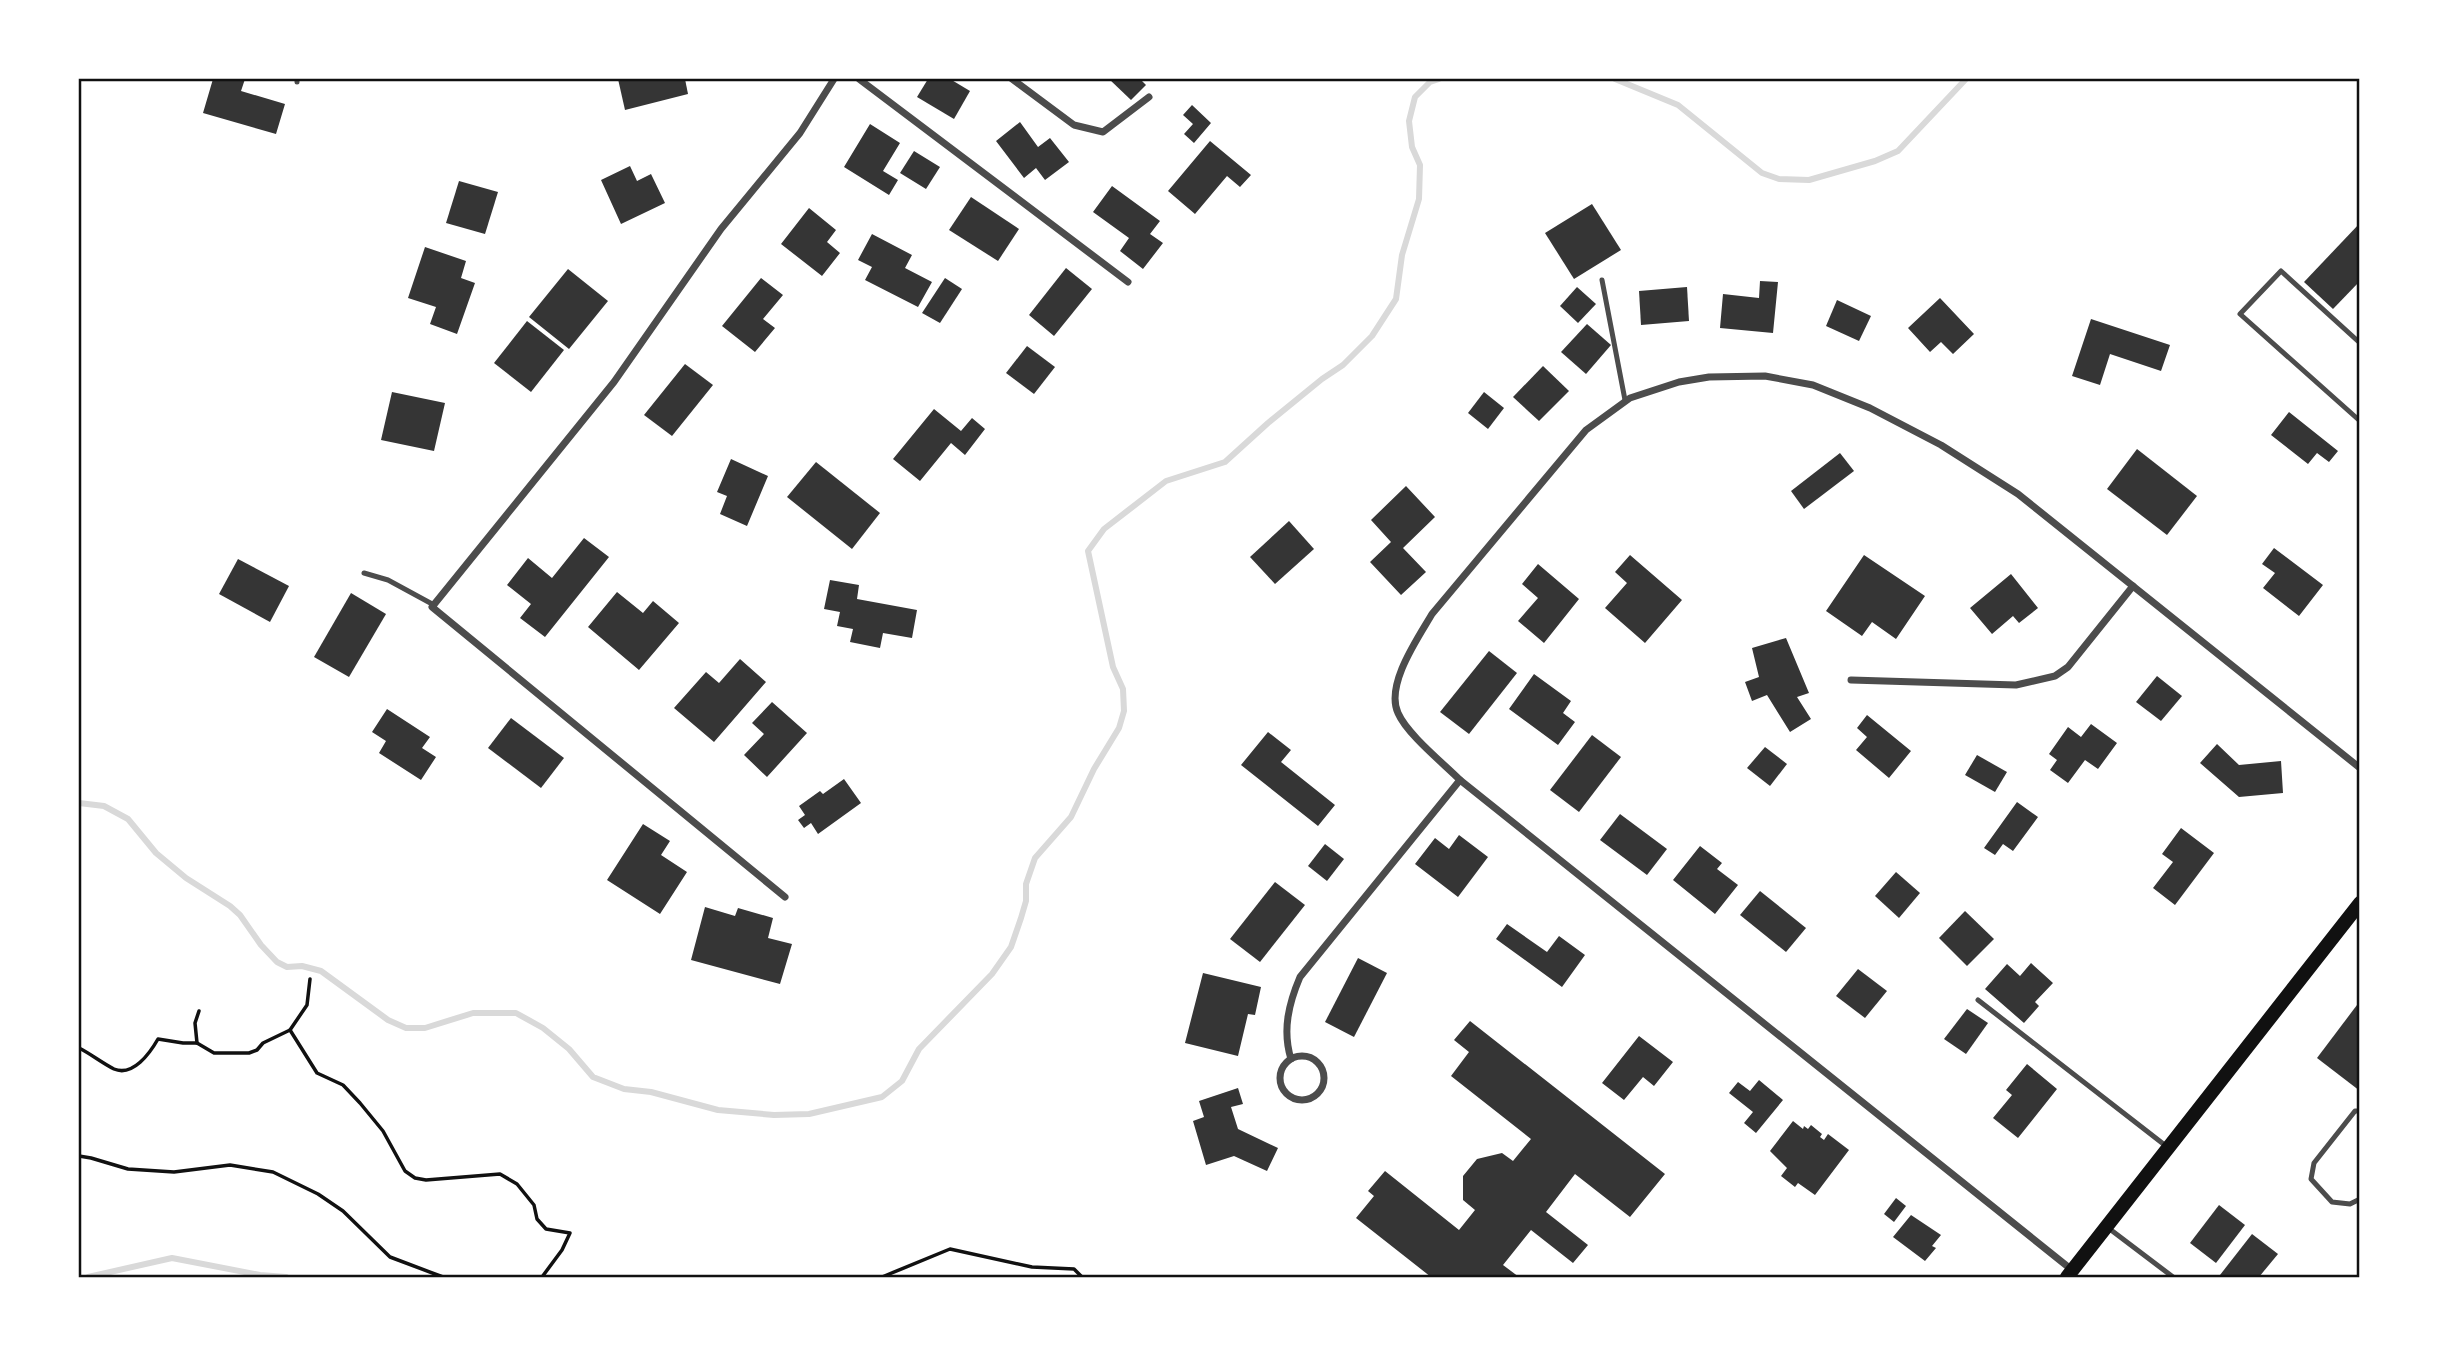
<svg xmlns="http://www.w3.org/2000/svg" width="2439" height="1356" font-family="Jost,sans-serif">
	<rect width="100%" height="100%" fill="#fff"/>
	<g fill="none" stroke-linecap="round" stroke-linejoin="round">
		<!-- stream -->
		<g stroke="#d9d9d9" stroke-width="6">
			<polyline points="1615,79 1678,105 1762,173 1779,179 1809,180 1875,161 1898,151 1966,79"/>
			<polyline points="79,803 104,806 128,819 156,853 186,878 230,906 240,915 261,945 277,962 287,967 302,966 321,971 388,1020 406,1028 425,1028 473,1013 516,1013 543,1028 569,1049 593,1077 624,1089 651,1092 718,1110 774,1115 809,1114 882,1097 902,1081 919,1049 992,974 1011,947 1021,918 1026,901 1026,884 1035,858 1071,817 1094,769 1119,728 1124,711 1123,689 1113,667 1088,551 1104,529 1166,481 1225,462 1268,423 1322,379 1343,365 1372,336 1396,299 1402,255 1419,199 1420,165 1412,147 1409,121 1415,97 1430,82 1439,79"/>
			<polyline points="88,1277 172,1258 260,1275 286,1277"/>
		</g>
	</g>
	<!-- building -->
	<g fill="#353535">
		<polygon points="213,79 245,79 241,91 285,104 276,134 203,113"/>
		<polygon points="618,79 685,79 688,94 625,110"/>
		<polygon points="928,79 950,79 970,91 954,119 917,97"/>
		<polygon points="1109,79 1140,79 1146,85 1131,100"/>
		<polygon points="1192,105 1211,123 1194,143 1184,134 1193,124 1183,115"/>
		<polygon points="1020,122 1038,147 1050,138 1069,162 1045,180 1036,168 1024,178 996,141"/>
		<polygon points="870,124 900,143 883,171 898,180 889,195 844,167"/>
		<polygon points="1210,141 1251,175 1240,187 1227,176 1195,214 1168,191"/>
		<polygon points="914,151 940,167 926,189 900,173"/>
		<polygon points="630,166 637,181 651,174 665,203 621,224 601,180"/>
		<polygon points="459,181 498,192 485,234 446,223"/>
		<polygon points="1112,186 1160,221 1150,234 1163,243 1143,269 1120,251 1129,238 1093,212"/>
		<polygon points="971,197 1019,229 998,261 949,230"/>
		<polygon points="1592,204 1621,250 1574,279 1545,233"/>
		<polygon points="809,208 836,230 827,242 840,253 822,276 781,244"/>
		<polygon points="2360,223 2360,281 2333,309 2304,282"/>
		<polygon points="872,234 912,255 905,268 932,282 918,307 865,280 872,267 858,260"/>
		<polygon points="425,247 466,261 461,278 475,283 457,334 430,324 436,307 408,298"/>
		<polygon points="1066,268 1092,289 1054,336 1029,315"/>
		<polygon points="568,269 608,301 569,349 529,317"/>
		<polygon points="761,278 783,295 763,319 775,328 755,352 722,326"/>
		<polygon points="945,278 962,289 940,323 922,313"/>
		<polygon points="1760,281 1778,282 1773,333 1720,328 1723,294 1759,298"/>
		<polygon points="1577,287 1596,304 1578,323 1560,306"/>
		<polygon points="1687,287 1689,321 1641,325 1639,291"/>
		<polygon points="1940,298 1974,334 1953,354 1941,342 1930,352 1908,328"/>
		<polygon points="1837,300 1871,316 1859,341 1826,326"/>
		<polygon points="2091,319 2170,345 2161,371 2110,354 2100,385 2072,376"/>
		<polygon points="527,321 564,350 531,392 494,363"/>
		<polygon points="1587,324 1611,345 1586,374 1561,352"/>
		<polygon points="1027,346 1055,367 1034,394 1006,373"/>
		<polygon points="685,364 713,385 672,436 644,415"/>
		<polygon points="1543,366 1569,391 1539,421 1513,397"/>
		<polygon points="392,392 445,403 434,451 381,440"/>
		<polygon points="1484,392 1504,408 1488,429 1468,413"/>
		<polygon points="934,409 961,431 972,418 985,429 965,455 951,443 920,481 893,459"/>
		<polygon points="2289,412 2338,451 2329,462 2317,453 2308,464 2271,435"/>
		<polygon points="2137,449 2197,496 2167,535 2107,489"/>
		<polygon points="1840,453 1854,471 1804,509 1791,491"/>
		<polygon points="731,459 768,476 747,526 720,514 727,496 717,492"/>
		<polygon points="816,462 880,513 852,549 787,497"/>
		<polygon points="1406,486 1435,517 1403,548 1426,572 1401,595 1370,562 1391,542 1371,520"/>
		<polygon points="1289,521 1314,549 1275,584 1250,557"/>
		<polygon points="584,538 609,557 545,637 520,618 531,604 507,585 528,558 552,578"/>
		<polygon points="2274,548 2323,585 2299,616 2263,588 2275,573 2262,564"/>
		<polygon points="1630,555 1682,600 1645,643 1605,608 1627,583 1615,572"/>
		<polygon points="1864,555 1925,596 1896,639 1872,622 1862,636 1826,611"/>
		<polygon points="238,559 289,586 270,622 219,594"/>
		<polygon points="1538,564 1579,599 1544,643 1518,621 1538,598 1522,584"/>
		<polygon points="2011,574 2038,608 2019,623 2013,616 1992,634 1970,608"/>
		<polygon points="830,580 859,585 857,599 917,610 912,638 883,633 880,648 850,642 853,629 837,626 840,612 824,609"/>
		<polygon points="617,592 643,613 653,601 679,623 639,670 588,627"/>
		<polygon points="351,593 386,614 349,677 314,657"/>
		<polygon points="1786,638 1809,693 1797,697 1811,719 1790,732 1767,695 1752,701 1745,682 1759,677 1752,648"/>
		<polygon points="1489,651 1517,673 1469,734 1440,712"/>
		<polygon points="740,659 766,682 714,742 674,708 706,672 719,683"/>
		<polygon points="1534,674 1571,701 1563,713 1575,722 1558,745 1509,709"/>
		<polygon points="2157,676 2182,696 2161,721 2136,702"/>
		<polygon points="772,702 807,733 767,777 744,755 764,734 752,723"/>
		<polygon points="387,709 430,737 422,748 436,757 421,780 379,753 386,741 372,732"/>
		<polygon points="1867,715 1911,751 1889,778 1856,750 1867,737 1857,728"/>
		<polygon points="511,718 564,758 541,788 488,748"/>
		<polygon points="2091,724 2117,743 2098,769 2085,760 2068,783 2050,770 2057,760 2049,754 2068,727 2081,737"/>
		<polygon points="1268,732 1291,750 1281,762 1335,805 1318,826 1241,765"/>
		<polygon points="1592,735 1621,757 1579,812 1550,790"/>
		<polygon points="2217,744 2239,765 2281,761 2283,793 2239,797 2200,763"/>
		<polygon points="1765,747 1787,764 1770,786 1747,768"/>
		<polygon points="1977,755 2007,772 1995,792 1965,775"/>
		<polygon points="844,779 861,803 818,834 811,823 804,828 798,820 805,815 799,806 820,791 823,794"/>
		<polygon points="2017,802 2038,817 2013,851 2003,844 1995,855 1984,848"/>
		<polygon points="1620,814 1667,849 1647,875 1600,840"/>
		<polygon points="643,824 670,841 661,855 687,872 660,914 607,880"/>
		<polygon points="2181,828 2214,853 2175,905 2153,888 2173,862 2162,854"/>
		<polygon points="1459,835 1488,857 1458,897 1415,864 1435,838 1449,849"/>
		<polygon points="1325,844 1344,859 1327,881 1308,866"/>
		<polygon points="1700,846 1722,863 1717,869 1738,885 1715,914 1673,880"/>
		<polygon points="1896,872 1920,893 1899,918 1875,896"/>
		<polygon points="1275,882 1305,905 1260,962 1230,939"/>
		<polygon points="1760,891 1806,928 1786,952 1740,915"/>
		<polygon points="705,907 735,916 738,908 773,918 768,938 792,944 780,984 691,960"/>
		<polygon points="1965,911 1994,939 1967,966 1939,938"/>
		<polygon points="1507,924 1547,952 1559,936 1585,955 1562,987 1496,939"/>
		<polygon points="1358,958 1387,973 1354,1037 1325,1022"/>
		<polygon points="2031,963 2053,983 2035,1002 2039,1006 2024,1023 1985,989 2007,964 2020,976"/>
		<polygon points="1858,969 1887,991 1865,1018 1836,996"/>
		<polygon points="1203,973 1261,987 1255,1015 1248,1014 1238,1056 1185,1043"/>
		<polygon points="2360,1001 2360,1091 2317,1058"/>
		<polygon points="1967,1009 1988,1023 1966,1054 1944,1039"/>
		<polygon points="1470,1021 1665,1174 1630,1217 1575,1174 1546,1212 1588,1245 1573,1263 1531,1230 1503,1265 1519,1277 1431,1277 1356,1218 1374,1196 1368,1191 1385,1171 1459,1230 1475,1210 1463,1200 1463,1176 1477,1159 1502,1153 1513,1161 1531,1139 1451,1076 1469,1052 1454,1040"/>
		<polygon points="1639,1036 1673,1062 1654,1086 1643,1077 1624,1100 1602,1083"/>
		<polygon points="2027,1064 2057,1089 2018,1138 1993,1118 2012,1095 2006,1090"/>
		<polygon points="1759,1080 1783,1100 1756,1133 1744,1123 1753,1112 1729,1093 1738,1082 1750,1091"/>
		<polygon points="1238,1088 1243,1104 1231,1107 1238,1129 1278,1148 1267,1171 1234,1156 1206,1165 1193,1121 1204,1117 1199,1101"/>
		<polygon points="1793,1121 1803,1129 1804,1126 1808,1129 1811,1125 1822,1134 1820,1137 1824,1140 1828,1134 1849,1150 1815,1195 1798,1183 1795,1187 1781,1176 1787,1168 1770,1151"/>
		<polygon points="1896,1198 1906,1206 1894,1222 1884,1214"/>
		<polygon points="2219,1205 2245,1225 2216,1263 2190,1243"/>
		<polygon points="1911,1215 1941,1235 1932,1246 1936,1248 1925,1261 1893,1237"/>
		<polygon points="2252,1234 2278,1254 2259,1277 2223,1277 2220,1275"/>
	</g>
	<g fill="none" stroke-linecap="round" stroke-linejoin="round">
		<!-- path -->
		<g stroke="#111" stroke-width="3.5">
			<polyline points="290,1030 307,1005 310,979"/>
			<polyline points="197,1043 195,1023 199,1011"/>
			<path d="M79 1048C91 1054 102 1063 114 1069 133 1077 150 1053 158 1039L183 1043H197L214 1053H249L257 1050 263 1043 290 1030 317 1073 343 1085 360 1103 383 1131 405 1171 415 1178 426 1180 500 1174 517 1184 534 1205 537 1219 546 1229 570 1233 562 1250 542 1277"/>
			<polyline points="79,1156 91,1158 128,1169 174,1172 230,1165 273,1172 318,1194 343,1211 390,1257 443,1277"/>
			<polyline points="882,1277 950,1249 1032,1267 1074,1269 1082,1277"/>
		</g>
		<!-- service -->
		<g stroke="#4c4c4c" stroke-width="5">
			<polyline points="297,82 297,79"/>
			<polyline points="1602,280 1625,400"/>
			<polyline points="2360,343 2281,271 2240,314 2360,421"/>
			<polyline points="364,573 388,580 434,605"/>
			<polyline points="1978,1000 2166,1146"/>
			<polyline points="2360,1111 2355,1111 2314,1163 2311,1179 2332,1202 2350,1204 2360,1199"/>
			<polyline points="2107,1227 2173,1277"/>
		</g>
		<!-- minor -->
		<g stroke="#4c4c4c" stroke-width="7">
			<polyline points="859,79 1128,282"/>
			<polyline points="1012,79 1074,125 1103,132 1149,97"/>
			<polyline points="1851,680 2016,685 2055,676 2068,667 2133,586"/>
			<polyline points="785,897 432,607 614,382 721,229 800,133 834,79"/>
			<circle cx="1302" cy="1078" r="22"/>
			<path d="M1291 1059C1282 1030 1289 1003 1300 977L1460 780"/>
			<path d="M2072 1270 1460 780C1443 763 1407 734 1398 713 1385 685 1418 638 1432 614L1586 430 1630 398 1679 382 1709 377 1765 376 1813 385 1870 408 1941 445 2018 494 2360 768"/>
		</g>
		<!-- secondary -->
		<polyline stroke="#111" stroke-width="14" points="2067,1277 2360,903"/>
	</g>
	<!-- border -->
	<rect width="2439" height="1356" fill="none" stroke="#ffffff" stroke-width="161"/>
	<rect x="80" y="80" width="2278" height="1196" fill="none" stroke="#111" stroke-width="2.5"/>
</svg>
